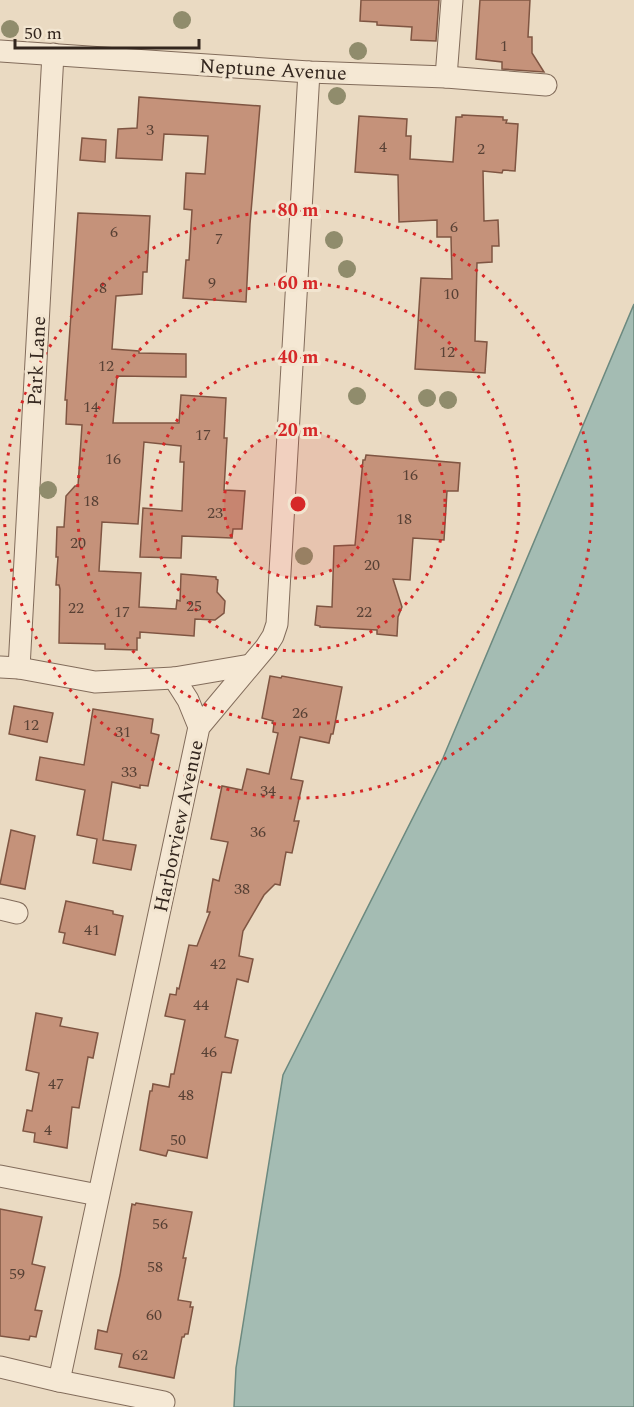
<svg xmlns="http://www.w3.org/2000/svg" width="634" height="1407" font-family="Spectral,serif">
	<rect width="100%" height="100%" fill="#eadac2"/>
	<!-- water -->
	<polygon fill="#a4bcb3" stroke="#6c897f" stroke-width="1.5" points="634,304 634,1407 234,1407 236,1368 283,1075 443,758"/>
	<!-- building -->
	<g fill="#c5927a" stroke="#7f5542" stroke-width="1.5">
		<polygon points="361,0 439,0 436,41 411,40 412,27 377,25 377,22 360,21"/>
		<polygon points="480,0 530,0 528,37 532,37 532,53 544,72 502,69 502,62 476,59"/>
		<polygon points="139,97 260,106 250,224 246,302 183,298 186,260 189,260 192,210 184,209 186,173 205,174 208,136 164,134 162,160 116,158 118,129 137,128"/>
		<polygon points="462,115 503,117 503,120 507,120 506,123 518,124 515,171 503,170 502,173 483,171 484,221 498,220 499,246 492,246 492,262 477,263 475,341 487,342 485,373 415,369 421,278 452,279 451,237 437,237 437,220 399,222 398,175 355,172 359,116 407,119 406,136 411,136 410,159 453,162 456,117 462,117"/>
		<polygon points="82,138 106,140 105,162 80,160"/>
		<polygon points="78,213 150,216 147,272 143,272 142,294 116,296 112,349 139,351 139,353 186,354 186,377 117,376 113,423 179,423 181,395 226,398 224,438 227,438 224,490 245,491 242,529 233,529 232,538 182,536 181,558 140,557 143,508 182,511 184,462 180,462 181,446 144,442 138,524 102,522 99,571 141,573 139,607 176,609 177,600 180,601 181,574 216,577 216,579 218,580 217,592 225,601 224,613 215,620 195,619 194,636 140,632 140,638 137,638 137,650 105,649 105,644 59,643 60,589 59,585 56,585 58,557 56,557 57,527 64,527 66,496 75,486 78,486 82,425 66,424 67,400 65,400"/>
		<polygon points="366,455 460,463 458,491 447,491 444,540 413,538 410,580 393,579 402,607 398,617 397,636 377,634 377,630 320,627 320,626 315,625 317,606 332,607 334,546 355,545 363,460 365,460"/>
		<polygon points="270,676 281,678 282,676 342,687 333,734 331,734 329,743 300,737 291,779 303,781 294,821 299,821 292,853 286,852 280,885 275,884 264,895 243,931 239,956 253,959 248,982 237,979 225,1037 238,1040 236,1049 231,1073 222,1072 207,1158 168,1150 166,1156 140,1150 150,1091 152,1091 153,1084 169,1087 171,1074 174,1074 185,1020 165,1016 170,994 176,995 177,988 179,989 189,945 197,946 210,912 207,912 213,879 219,881 228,842 211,839 222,786 242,790 247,769 269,774 278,733 273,732 274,724 272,723 273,721 262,718"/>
		<polygon points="14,706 53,713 47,742 9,734"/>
		<polygon points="93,709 153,719 151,733 159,735 148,786 140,785 140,788 112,782 103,840 136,845 131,870 93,863 97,839 77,835 85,790 36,780 40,757 84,765"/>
		<polygon points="11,830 35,836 25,889 0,884"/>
		<polygon points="66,901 113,911 113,914 123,916 115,955 63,943 65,933 59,932"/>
		<polygon points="36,1013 62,1018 60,1026 98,1033 93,1058 88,1057 79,1108 72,1107 67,1148 34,1142 35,1133 23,1131 27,1110 32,1111 39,1073 26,1070"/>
		<polygon points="136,1203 192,1212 183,1258 186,1258 178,1300 191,1302 190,1307 193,1307 188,1334 185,1334 184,1337 182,1337 174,1378 119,1367 122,1354 95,1349 98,1330 107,1332 120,1275 132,1204 135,1205"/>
		<polygon points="0,1209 42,1217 32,1264 45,1267 35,1310 42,1311 36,1337 30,1336 29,1340 0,1336"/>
	</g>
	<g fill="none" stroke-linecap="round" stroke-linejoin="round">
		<!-- minor casing -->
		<g stroke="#826c5b" stroke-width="23">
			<g id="minor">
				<polyline points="0,51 309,72 446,77 546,85"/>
				<polyline points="446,77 452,0"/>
				<polyline points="0,667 19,668 95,682 174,678 250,665"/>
				<polyline points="19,668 53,54"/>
				<polyline points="174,678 188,700 199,727"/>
				<polyline points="0,909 17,913"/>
				<polyline points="0,1176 98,1195"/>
				<polyline points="0,1367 59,1381 164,1402"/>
				<polyline points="59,1381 199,727 266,647 273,636 277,624 309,72"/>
			</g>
		</g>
		<!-- minor -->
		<use href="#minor" stroke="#f5e8d4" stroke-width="21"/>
	</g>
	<!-- trees -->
	<g fill="#908c6c">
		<circle cx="182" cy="20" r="9"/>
		<circle cx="10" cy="29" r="9"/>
		<circle cx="358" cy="51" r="9"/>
		<circle cx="337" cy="96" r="9"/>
		<circle cx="334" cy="240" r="9"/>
		<circle cx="347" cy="269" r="9"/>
		<circle cx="357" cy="396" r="9"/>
		<circle cx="427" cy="398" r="9"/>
		<circle cx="448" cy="400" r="9"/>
		<circle cx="48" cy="490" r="9"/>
		<circle cx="304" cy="556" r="9"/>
	</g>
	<!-- distance rings -->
	<circle cx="298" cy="504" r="74" fill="#d62828" fill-opacity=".12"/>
	<g fill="none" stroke="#d62828" stroke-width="3" stroke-dasharray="3 6">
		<circle cx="298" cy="504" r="74"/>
		<circle cx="298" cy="504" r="147"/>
		<circle cx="298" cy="504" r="221"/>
		<circle cx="298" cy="504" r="294"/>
	</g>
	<g text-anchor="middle" stroke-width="6" stroke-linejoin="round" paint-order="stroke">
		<!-- number labels -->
		<g font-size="16" fill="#584135">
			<text x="504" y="51">1</text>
			<text x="150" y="135">3</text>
			<text x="383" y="152">4</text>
			<text x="481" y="154">2</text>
			<text x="454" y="232">6</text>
			<text x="114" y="237">6</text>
			<text x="219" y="244">7</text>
			<text x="212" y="288">9</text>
			<text x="103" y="293">8</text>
			<text x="451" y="299">10</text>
			<text x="447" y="357">12</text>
			<text x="106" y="371">12</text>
			<text x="91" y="412">14</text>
			<text x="203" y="440">17</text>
			<text x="113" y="464">16</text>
			<text x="410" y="480">16</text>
			<text x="91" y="506">18</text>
			<text x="215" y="518">23</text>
			<text x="404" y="524">18</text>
			<text x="78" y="548">20</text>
			<text x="372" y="570">20</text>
			<text x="194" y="611">25</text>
			<text x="76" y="613">22</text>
			<text x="122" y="617">17</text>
			<text x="364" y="617">22</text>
			<text x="300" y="718">26</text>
			<text x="31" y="730">12</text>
			<text x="123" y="737">31</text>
			<text x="129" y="777">33</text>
			<text x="268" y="796">34</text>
			<text x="258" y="837">36</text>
			<text x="242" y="894">38</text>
			<text x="92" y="935">41</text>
			<text x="218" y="969">42</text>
			<text x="201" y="1010">44</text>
			<text x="209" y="1057">46</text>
			<text x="56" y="1089">47</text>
			<text x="186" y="1100">48</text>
			<text x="48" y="1135">4</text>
			<text x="178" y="1145">50</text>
			<text x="160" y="1229">56</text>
			<text x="155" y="1272">58</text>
			<text x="17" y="1279">59</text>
			<text x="154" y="1320">60</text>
			<text x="140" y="1360">62</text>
		</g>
		<!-- street labels -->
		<g font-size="20" fill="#33261e" stroke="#f2e5d0">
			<text transform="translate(273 69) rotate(3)" y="7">Neptune Avenue</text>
			<text transform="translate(36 361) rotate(-87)" y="7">Park Lane</text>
			<text transform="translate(178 826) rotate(-78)" y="7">Harborview Avenue</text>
		</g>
	</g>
	<circle cx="298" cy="504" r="9" fill="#d62828" stroke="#f2e5d0" stroke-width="3"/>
	<g font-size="18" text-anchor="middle" font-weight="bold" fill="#d62828" stroke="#f2e5d0" stroke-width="6" stroke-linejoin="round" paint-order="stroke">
		<text x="298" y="216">80 m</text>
		<text x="298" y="289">60 m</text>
		<text x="298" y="363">40 m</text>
		<text x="298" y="436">20 m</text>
	</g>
	<!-- scale -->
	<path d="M15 39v9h184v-9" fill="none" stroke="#33261e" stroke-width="3"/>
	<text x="24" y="39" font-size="18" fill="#33261e" stroke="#f2e5d0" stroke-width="4.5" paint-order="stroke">50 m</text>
</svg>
